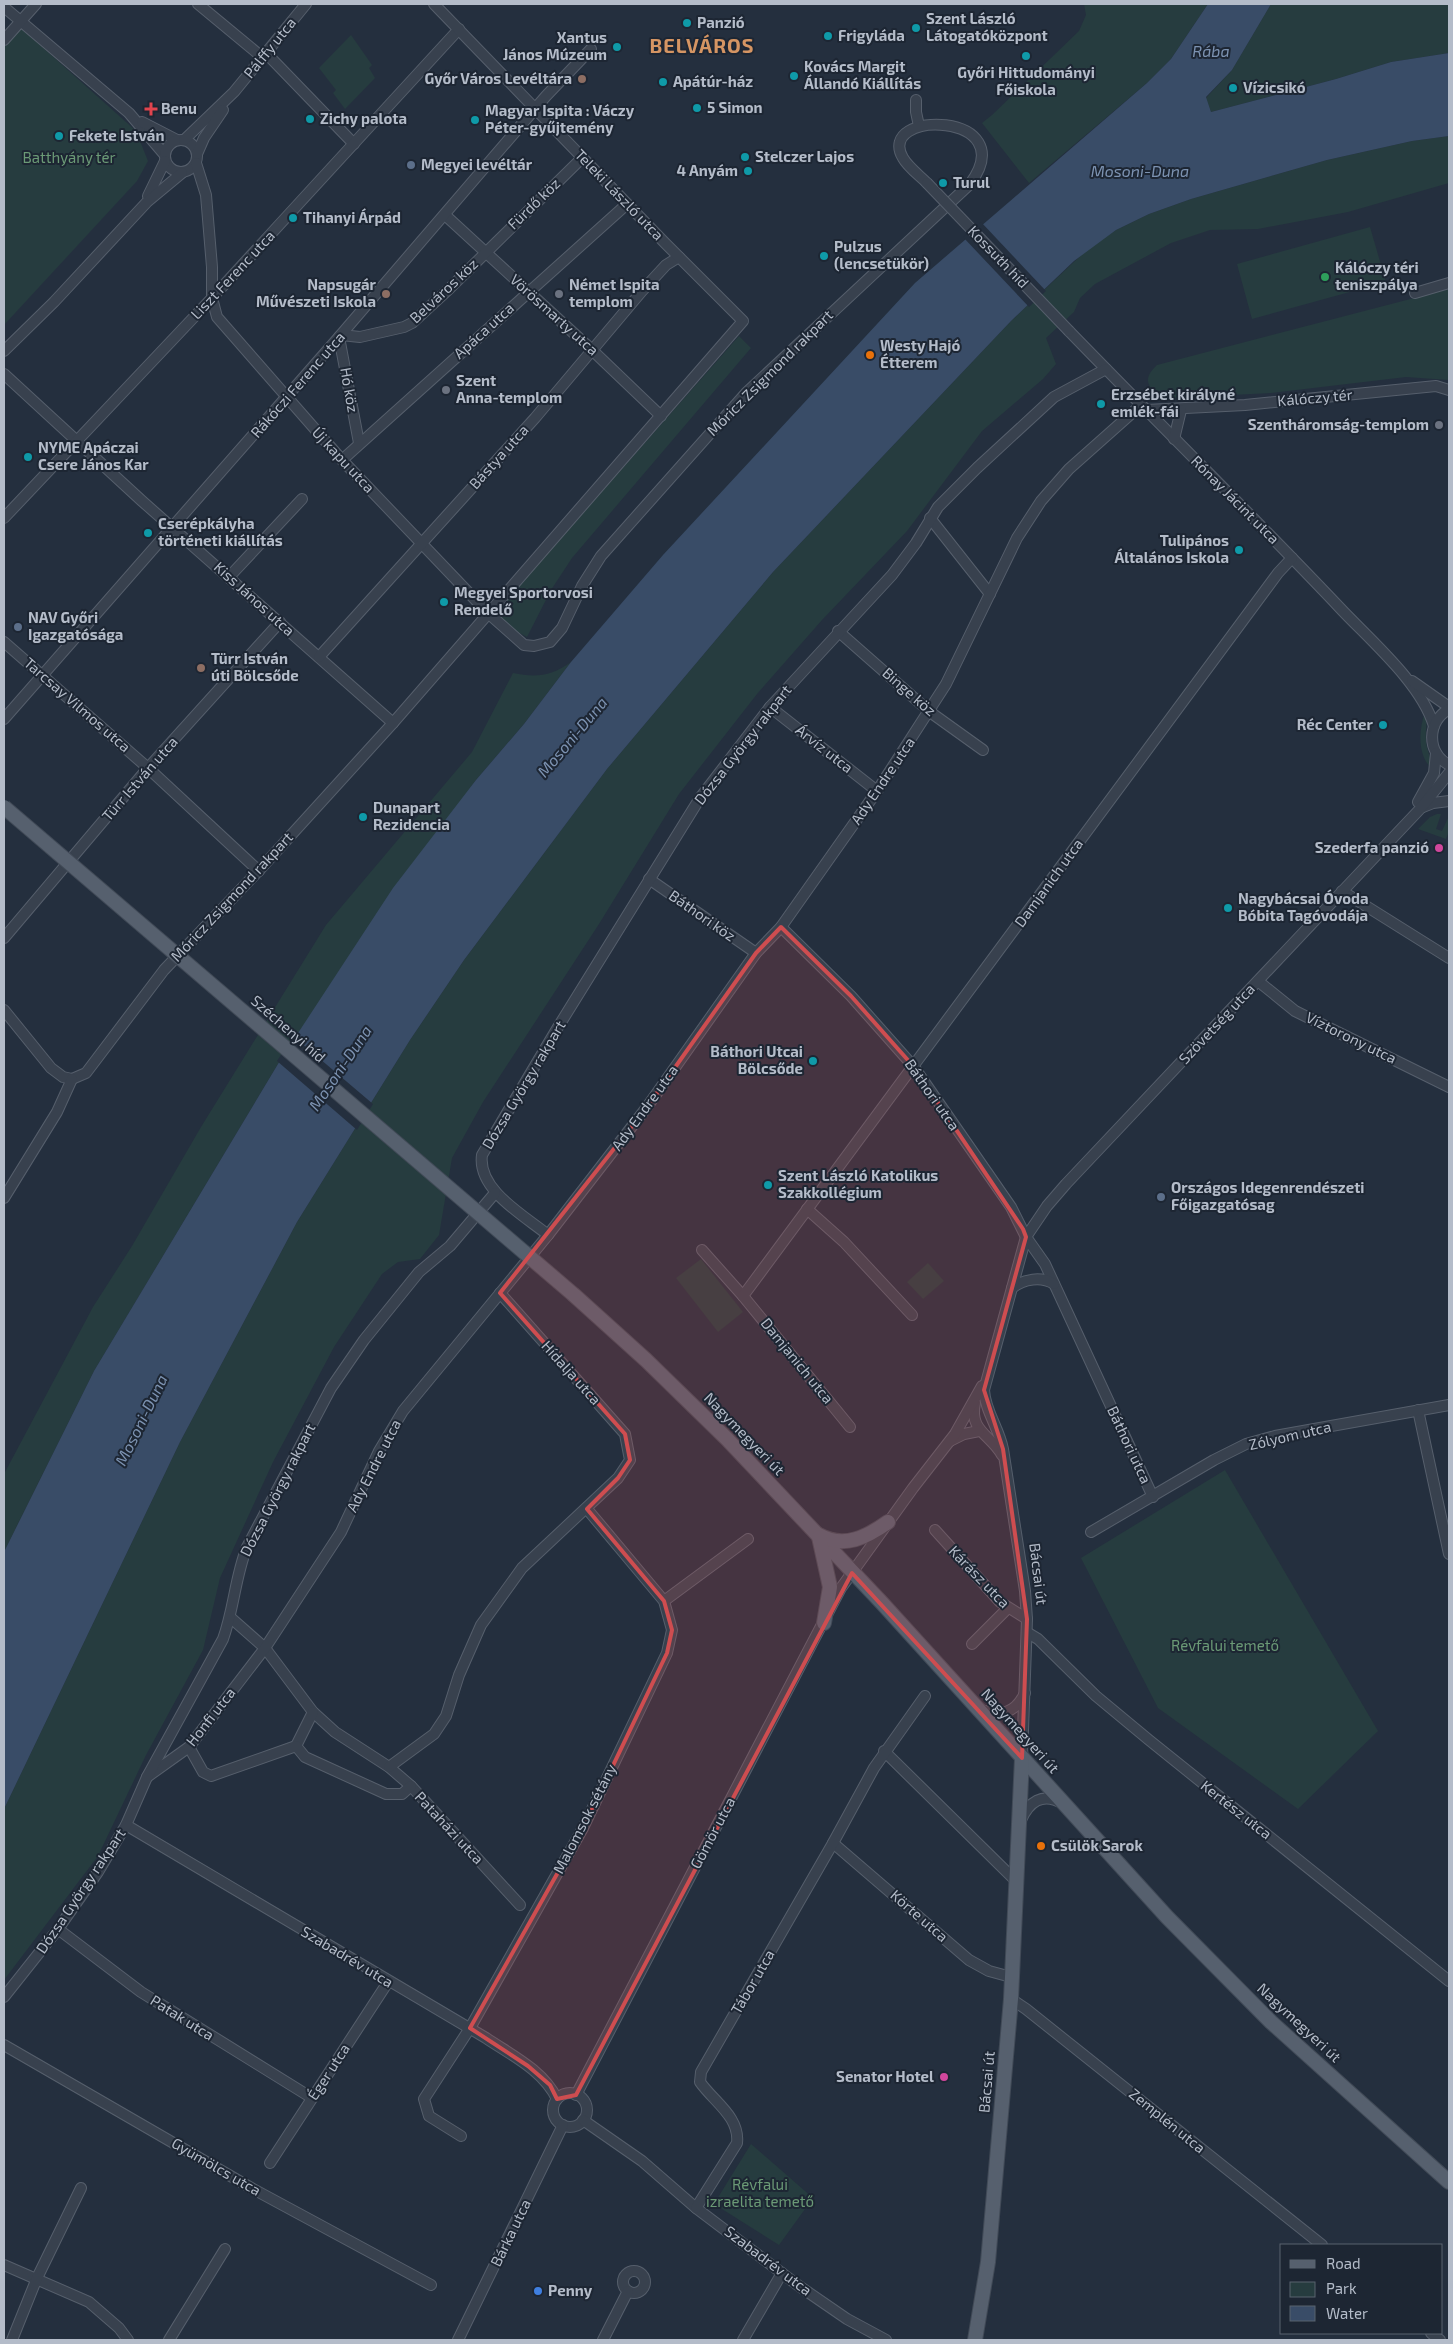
<svg xmlns="http://www.w3.org/2000/svg" width="1453" height="2344" font-family="'Exo 2',sans-serif">
	<rect width="100%" height="100%" fill="#242f3e"/>
	<!-- green -->
	<g fill="#263c3f">
		<polygon points="1084,4 1208,4 1171,59 1147,83 1029,183 982,123 992,115 1079,31 1086,15"/>
		<polygon points="1271,4 1449,4 1449,53 1391,62 1336,79 1211,112 1206,98 1232,70"/>
		<polygon points="21,28 136,131 148,161 137,181 4,325 4,47"/>
		<polygon points="351,35 372,65 369,68 375,78 345,109 333,93 336,90 319,68"/>
		<polygon points="1449,136 1449,183 1348,212 1258,229 1210,230 1171,243 1095,284 1080,298 1074,312 1046,338 1056,364 1043,379 982,431 907,531 822,620 757,694 679,794 599,924 483,1102 452,1158 439,1235 420,1259 398,1262 382,1274 334,1347 273,1462 220,1578 203,1650 146,1755 98,1856 4,1980 4,1809 180,1442 297,1222 410,1040 464,960 607,769 773,572 1011,321 1091,246 1116,230 1149,214 1191,199 1327,160 1412,141"/>
		<polygon points="1370,227 1386,282 1252,319 1237,264"/>
		<path d="M1449 289V380L1406 377 1271 393 1172 398C1154 394 1137 383 1157 365Z"/>
		<polygon points="739,336 751,348 572,558 551,590 527,637 512,629 495,613"/>
		<path d="M571 662 524 724 476 780 281 1059 94 1371 4 1552V1474L93 1307 132 1246 201 1127 326 925 472 752 513 673C536 678 552 676 571 662Z"/>
		<path d="M1425 712C1428 724 1425 729 1426 740 1426 750 1432 757 1431 768 1417 754 1419 729 1425 712Z"/>
		<polygon points="1437,814 1441,814 1436,829 1442,831 1449,816 1449,831 1446,839 1418,829 1430,817"/>
		<polygon points="701,1259 743,1312 718,1332 676,1278"/>
		<polygon points="928,1263 944,1281 923,1299 907,1282"/>
		<polygon points="1225,1470 1378,1731 1298,1809 1158,1708 1081,1558"/>
		<polygon points="751,2144 813,2198 779,2245 714,2204"/>
	</g>
	<!-- water -->
	<polygon fill="#394c67" points="1208,4 1271,4 1232,70 1206,97 1211,112 1336,79 1391,62 1449,53 1449,136 1412,141 1327,160 1191,199 1149,214 1116,230 1074,261 1011,321 773,572 607,769 464,960 410,1040 297,1222 180,1442 4,1809 4,1552 94,1371 281,1059 393,888 476,780 524,724 571,662 663,555 915,283 1147,83 1171,59"/>
	<!-- pier -->
	<g fill="#242f3e">
		<polygon points="981,222 1046,291 1029,307 963,237"/>
		<polygon points="293,1036 373,1104 357,1130 277,1061"/>
	</g>
	<g fill="none" stroke-linecap="round" stroke-linejoin="round">
		<!-- minor casing -->
		<g stroke="#565f6c" stroke-width="12">
			<g id="minor">
				<polyline points="198,4 262,57"/>
				<polyline points="4,7 129,113 164,154"/>
				<polyline points="4,40 36,4"/>
				<polyline points="266,53 354,144"/>
				<polyline points="916,100 916,112 919,126"/>
				<polyline points="142,122 177,140"/>
				<circle cx="181" cy="156" r="16"/>
				<polyline points="184,140 234,92 306,4"/>
				<polyline points="197,154 204,138 223,110"/>
				<path d="M196 163 206 195 212 267V298L217 317 342 460 488 613 524 645 534 646 550 642 562 628 582 586 601 556 746 393 970 184C1024 111 874 109 903 158 908 167 919 175 927 183"/>
				<polyline points="148,196 165,161"/>
				<polyline points="445,215 592,350 661,416"/>
				<polyline points="1415,293 1449,283"/>
				<path d="M1069 331C1159 424 1251 514 1340 608 1370 640 1421 683 1434 726"/>
				<polyline points="341,335 360,337 404,327 412,323 450,288 583,157"/>
				<polyline points="339,337 359,443"/>
				<polyline points="4,351 54,302 147,202 182,173"/>
				<polyline points="4,374 142,501 393,723"/>
				<polyline points="1146,410 1245,405 1436,386 1449,390"/>
				<polyline points="1174,439 1181,410"/>
				<polyline points="342,460 627,204"/>
				<polyline points="4,518 212,298 459,29"/>
				<polyline points="930,518 990,594"/>
				<polyline points="229,577 302,499"/>
				<polyline points="838,631 930,712 983,750"/>
				<polyline points="4,642 148,768 259,871"/>
				<polyline points="319,657 535,418 642,291 666,265 679,257"/>
				<polyline points="1412,681 1449,707"/>
				<polyline points="770,707 877,791"/>
				<path d="M1449 709C1427 722 1426 752 1449 765"/>
				<polyline points="4,719 339,337 546,96 591,49"/>
				<polyline points="1418,802 1434,773 1436,753"/>
				<polyline points="1423,807 1433,803 1449,801"/>
				<polyline points="649,879 756,953"/>
				<polyline points="1342,891 1449,958"/>
				<polyline points="781,927 851,996 914,1067 1011,1207 1026,1237 1045,1264 1153,1497"/>
				<polyline points="4,938 148,768 280,622"/>
				<polyline points="1258,981 1295,1011 1449,1087"/>
				<polyline points="4,1010 51,1068 63,1077 72,1079 86,1073 164,970 263,866 393,723 743,321 665,243 434,4"/>
				<polyline points="4,1198 57,1112 72,1079"/>
				<polyline points="807,1209 844,1242 912,1315"/>
				<path d="M548 1235C525 1216 477 1190 482 1155L555 1032 700 798 770 707 892 575 916 543 938 507 977 468 1054 397 1106 369"/>
				<polyline points="702,1250 743,1296"/>
				<path d="M1012 1288C1024 1279 1041 1276 1054 1284"/>
				<path d="M975 1403C969 1431 990 1434 1002 1455"/>
				<polyline points="1418,1410 1449,1554"/>
				<polyline points="850,1427 743,1296 1278,573 1292,558"/>
				<polyline points="950,1441 964,1434 979,1431"/>
				<polyline points="935,1530 1000,1602 1027,1619"/>
				<polyline points="1091,1532 1214,1460 1246,1444 1275,1436 1449,1405"/>
				<polyline points="664,1601 748,1539"/>
				<polyline points="231,1618 265,1648 313,1712 335,1732 389,1767 411,1786 520,1905"/>
				<polyline points="1028,1633 1038,1639 1096,1696 1149,1740 1449,1981"/>
				<polyline points="972,1644 1007,1609"/>
				<path d="M979 1709C1000 1717 1015 1714 1025 1693"/>
				<polyline points="296,1746 313,1712"/>
				<polyline points="189,1747 203,1772 211,1776 296,1746 305,1757 386,1794 402,1794 411,1786"/>
				<polyline points="884,1751 1016,1881"/>
				<path d="M1022 1758 1027 1619 1025 1591 1003 1449C999 1428 985 1411 984 1390L1026 1237 1047 1206 1066 1184 1420 809 1449 773"/>
				<polyline points="389,1767 434,1734 446,1716 459,1675 481,1625 522,1568 618,1478 630,1460 625,1434 500,1293"/>
				<polyline points="147,1777 189,1747 265,1648 341,1532 379,1451 403,1411 548,1235 647,1107 756,953 781,927 877,791 946,684 1017,538 1041,501 1069,469 1141,405"/>
				<path d="M1021 1820C1029 1802 1042 1792 1062 1803"/>
				<path d="M126 1825 486 2038C511 2055 543 2070 557 2099"/>
				<polyline points="833,1843 969,1960 989,1971 1011,1977"/>
				<polyline points="58,1929 141,1992 312,2098"/>
				<path d="M4 1997 58 1929 98 1872 126 1825 147 1777 223 1639C234 1609 235 1577 247 1547L331 1388 364 1340 419 1272 450 1246 495 1193"/>
				<polyline points="1011,1999 1026,2009 1322,2245"/>
				<polyline points="4,2045 253,2189 431,2285"/>
				<circle cx="570" cy="2110" r="17"/>
				<polyline points="576,2095 841,1588 913,1488 955,1434 982,1386"/>
				<polyline points="583,2120 642,2161 696,2208 799,2286 847,2319 886,2340"/>
				<polyline points="461,2136 429,2116 424,2099 470,2028 583,1828 667,1653 672,1630 664,1601 587,1509"/>
				<polyline points="270,2163 388,1982"/>
				<path d="M696 2208 737 2143C740 2117 714 2102 700 2082L701 2072 833 1843 874 1768 925 1696"/>
				<polyline points="4,2265 89,2302 119,2328 128,2340"/>
				<circle cx="634" cy="2282" r="11"/>
				<polyline points="1431,2333 1440,2340"/>
				<polyline points="12,2340 37,2278 81,2188"/>
				<polyline points="169,2340 225,2249"/>
				<polyline points="458,2340 563,2125"/>
				<polyline points="603,2340 628,2291"/>
				<polyline points="743,2340 782,2273"/>
			</g>
		</g>
		<!-- major casing -->
		<g stroke="#414a57" stroke-width="16">
			<g id="major">
				<polyline points="574,1295 646,1360 727,1439 882,1603 1167,1917 1271,2022 1449,2182"/>
				<path d="M819 1535C844 1549 867 1537 888 1522"/>
				<polyline points="819,1537 830,1587 824,1623"/>
				<polyline points="975,2340 988,2262 1011,1999 1022,1758"/>
			</g>
		</g>
		<!-- minor -->
		<use href="#minor" stroke="#38414e" stroke-width="10"/>
		<!-- major -->
		<use href="#major" stroke="#56606e" stroke-width="14"/>
		<!-- minor-bridge casing -->
		<g stroke="#565f6c" stroke-width="12" stroke-linecap="butt">
			<polyline id="minor-bridge" points="927,183 1069,331"/>
		</g>
		<!-- major-bridge casing -->
		<g stroke="#414a57" stroke-width="16" stroke-linecap="butt">
			<polyline id="major-bridge" points="4,807 574,1295"/>
		</g>
		<!-- minor-bridge -->
		<use href="#minor-bridge" stroke="#38414e" stroke-width="10"/>
		<!-- major-bridge -->
		<use href="#major-bridge" stroke="#56606e" stroke-width="14"/>
	</g>
	<!-- marked area -->
	<path fill="#ce4d50" fill-opacity="0.2" stroke="#ce4d50" stroke-width="4" stroke-linejoin="round" d="M781 927 851 996 914 1067 1023 1229 1026 1237 984 1390 1003 1449 1027 1619 1022 1758 852 1573 576 2095 557 2099 550 2085 528 2066 470 2028 583 1828 667 1653 672 1630 664 1601 587 1509 618 1478 630 1460 625 1434 500 1293 647 1107 756 953Z"/>
	<!-- markers -->
	<g fill="#0f9aa8" stroke="#1d2633" stroke-width="2">
		<circle cx="687" cy="23" r="5"/>
		<circle cx="916" cy="28" r="5"/>
		<circle cx="828" cy="36" r="5"/>
		<circle cx="617" cy="47" r="5"/>
		<circle cx="1026" cy="56" r="5"/>
		<circle cx="794" cy="76" r="5"/>
		<circle cx="663" cy="82" r="5"/>
		<circle cx="1233" cy="88" r="5"/>
		<circle cx="697" cy="108" r="5"/>
		<circle cx="310" cy="119" r="5"/>
		<circle cx="475" cy="120" r="5"/>
		<circle cx="59" cy="136" r="5"/>
		<circle cx="745" cy="157" r="5"/>
		<circle cx="748" cy="171" r="5"/>
		<circle cx="943" cy="183" r="5"/>
		<circle cx="293" cy="218" r="5"/>
		<circle cx="824" cy="256" r="5"/>
		<circle cx="1101" cy="404" r="5"/>
		<circle cx="28" cy="457" r="5"/>
		<circle cx="148" cy="533" r="5"/>
		<circle cx="1239" cy="550" r="5"/>
		<circle cx="444" cy="602" r="5"/>
		<circle cx="1383" cy="725" r="5"/>
		<circle cx="363" cy="817" r="5"/>
		<circle cx="1228" cy="908" r="5"/>
		<circle cx="813" cy="1061" r="5"/>
		<circle cx="768" cy="1185" r="5"/>
	</g>
	<g fill="#8d6e63" stroke="#1d2633" stroke-width="2">
		<circle cx="582" cy="79" r="5"/>
		<circle cx="386" cy="294" r="5"/>
		<circle cx="201" cy="668" r="5"/>
	</g>
	<path fill="#e0444e" stroke="#1d2633" stroke-width="2" d="M148.5 101.5h5v5h5v5h-5v5h-5v-5h-5v-5h5z"/>
	<g fill="#5c6f8a" stroke="#1d2633" stroke-width="2">
		<circle cx="411" cy="165" r="5"/>
		<circle cx="18" cy="627" r="5"/>
		<circle cx="1161" cy="1197" r="5"/>
	</g>
	<circle fill="#2e9e5b" stroke="#1d2633" stroke-width="2" cx="1325" cy="277" r="5"/>
	<g fill="#6b7280" stroke="#1d2633" stroke-width="2">
		<circle cx="559" cy="294" r="5"/>
		<circle cx="446" cy="390" r="5"/>
		<circle cx="1439" cy="425" r="5"/>
	</g>
	<g fill="#e8710a" stroke="#1d2633" stroke-width="2">
		<circle cx="870" cy="355" r="5"/>
		<circle cx="1041" cy="1846" r="5"/>
	</g>
	<g fill="#d1479c" stroke="#1d2633" stroke-width="2">
		<circle cx="1439" cy="848" r="5"/>
		<circle cx="944" cy="2077" r="5"/>
	</g>
	<circle fill="#3f7fe0" stroke="#1d2633" stroke-width="2" cx="538" cy="2291" r="5"/>
	<g text-anchor="middle" stroke-width="4" stroke-linejoin="round" paint-order="stroke">
		<!-- poi labels -->
		<g font-size="15" font-weight="bold" fill="#b4bcc9" stroke="#1d2633" text-anchor="start">
			<text x="926" y="24">Szent László<tspan x="926" dy="17">Látogatóközpont</tspan></text>
			<text x="697" y="28">Panzió</text>
			<text x="838" y="41">Frigyláda</text>
			<text x="607" y="43" text-anchor="end">Xantus<tspan x="607" dy="17">János Múzeum</tspan></text>
			<text x="804" y="72">Kovács Margit<tspan x="804" dy="17">Állandó Kiállítás</tspan></text>
			<text x="1026" y="78" text-anchor="middle">Győri Hittudományi<tspan x="1026" dy="17">Főiskola</tspan></text>
			<text x="572" y="84" text-anchor="end">Győr Város Levéltára</text>
			<text x="673" y="87">Apátúr-ház</text>
			<text x="1243" y="93">Vízicsikó</text>
			<text x="707" y="113">5 Simon</text>
			<text x="161" y="114">Benu</text>
			<text x="485" y="116">Magyar Ispita : Váczy<tspan x="485" dy="17">Péter-gyűjtemény</tspan></text>
			<text x="320" y="124">Zichy palota</text>
			<text x="69" y="141">Fekete István</text>
			<text x="755" y="162">Stelczer Lajos</text>
			<text x="421" y="170">Megyei levéltár</text>
			<text x="738" y="176" text-anchor="end">4 Anyám</text>
			<text x="953" y="188">Turul</text>
			<text x="303" y="223">Tihanyi Árpád</text>
			<text x="834" y="252">Pulzus<tspan x="834" dy="17">(lencsetükör)</tspan></text>
			<text x="1335" y="273">Kálóczy téri<tspan x="1335" dy="17">teniszpálya</tspan></text>
			<text x="376" y="290" text-anchor="end">Napsugár<tspan x="376" dy="17">Művészeti Iskola</tspan></text>
			<text x="569" y="290">Német Ispita<tspan x="569" dy="17">templom</tspan></text>
			<text x="880" y="351">Westy Hajó<tspan x="880" dy="17">Étterem</tspan></text>
			<text x="456" y="386">Szent<tspan x="456" dy="17">Anna-templom</tspan></text>
			<text x="1111" y="400">Erzsébet királyné<tspan x="1111" dy="17">emlék-fái</tspan></text>
			<text x="1429" y="430" text-anchor="end">Szentháromság-templom</text>
			<text x="38" y="453">NYME Apáczai<tspan x="38" dy="17">Csere János Kar</tspan></text>
			<text x="158" y="529">Cserépkályha<tspan x="158" dy="17">történeti kiállítás</tspan></text>
			<text x="1229" y="546" text-anchor="end">Tulipános<tspan x="1229" dy="17">Általános Iskola</tspan></text>
			<text x="454" y="598">Megyei Sportorvosi<tspan x="454" dy="17">Rendelő</tspan></text>
			<text x="28" y="623">NAV Győri<tspan x="28" dy="17">Igazgatósága</tspan></text>
			<text x="211" y="664">Türr István<tspan x="211" dy="17">úti Bölcsőde</tspan></text>
			<text x="1373" y="730" text-anchor="end">Réc Center</text>
			<text x="373" y="813">Dunapart<tspan x="373" dy="17">Rezidencia</tspan></text>
			<text x="1429" y="853" text-anchor="end">Szederfa panzió</text>
			<text x="1238" y="904">Nagybácsai Óvoda<tspan x="1238" dy="17">Bóbita Tagóvodája</tspan></text>
			<text x="803" y="1057" text-anchor="end">Báthori Utcai<tspan x="803" dy="17">Bölcsőde</tspan></text>
			<text x="778" y="1181">Szent László Katolikus<tspan x="778" dy="17">Szakkollégium</tspan></text>
			<text x="1171" y="1193">Országos Idegenrendészeti<tspan x="1171" dy="17">Főigazgatósag</tspan></text>
			<text x="1051" y="1851">Csülök Sarok</text>
			<text x="934" y="2082" text-anchor="end">Senator Hotel</text>
			<text x="548" y="2296">Penny</text>
		</g>
		<!-- street labels -->
		<g font-size="15" fill="#b4bcc9" stroke="#1d2633">
			<text transform="translate(270 48) rotate(-51)" y="5">Pálffy utca</text>
			<text transform="translate(619 195) rotate(46)" y="5">Teleki László utca</text>
			<text transform="translate(534 204) rotate(-44)" y="5">Fürdő köz</text>
			<text transform="translate(998 257) rotate(46)" y="5">Kossuth híd</text>
			<text transform="translate(233 275) rotate(-47)" y="5">Liszt Ferenc utca</text>
			<text transform="translate(444 291) rotate(-43)" y="5">Belváros köz</text>
			<text transform="translate(554 315) rotate(42)" y="5">Vörösmarty utca</text>
			<text transform="translate(484 331) rotate(-42)" y="5">Apáca utca</text>
			<text transform="translate(770 373) rotate(-45)" y="5">Móricz Zsigmond rakpart</text>
			<text transform="translate(298 385) rotate(-49)" y="5">Rákóczi Ferenc utca</text>
			<text transform="translate(349 390) rotate(80)" y="5">Hó köz</text>
			<text transform="translate(1315 398) rotate(-5)" y="5">Kálóczy tér</text>
			<text transform="translate(499 457) rotate(-48)" y="5">Bástya utca</text>
			<text transform="translate(343 460) rotate(47)" y="5">Új kapu utca</text>
			<text transform="translate(1235 500) rotate(45)" y="5">Rónay Jácint utca</text>
			<text transform="translate(254 599) rotate(42)" y="5">Kiss János utca</text>
			<text transform="translate(909 692) rotate(41)" y="5">Binge köz</text>
			<text transform="translate(77 705) rotate(41)" y="5">Tarcsay Vilmos utca</text>
			<text transform="translate(743 745) rotate(-52)" y="5">Dózsa György rakpart</text>
			<text transform="translate(824 749) rotate(38)" y="5">Árvíz utca</text>
			<text transform="translate(140 779) rotate(-49)" y="5">Türr István utca</text>
			<text transform="translate(883 781) rotate(-56)" y="5">Ady Endre utca</text>
			<text transform="translate(1049 883) rotate(-54)" y="5">Damjanich utca</text>
			<text transform="translate(232 897) rotate(-47)" y="5">Móricz Zsigmond rakpart</text>
			<text transform="translate(702 916) rotate(35)" y="5">Báthori köz</text>
			<text transform="translate(1217 1024) rotate(-47)" y="5">Szövetség utca</text>
			<text transform="translate(288 1029) rotate(41)" y="5">Széchenyi híd</text>
			<text transform="translate(1351 1038) rotate(26)" y="5">Víztorony utca</text>
			<text transform="translate(524 1085) rotate(-59)" y="5">Dózsa György rakpart</text>
			<text transform="translate(932 1095) rotate(55)" y="5">Báthori utca</text>
			<text transform="translate(645 1108) rotate(-54)" y="5">Ady Endre utca</text>
			<text transform="translate(797 1361) rotate(51)" y="5">Damjanich utca</text>
			<text transform="translate(571 1373) rotate(48)" y="5">Hídalja utca</text>
			<text transform="translate(744 1434) rotate(46)" y="5">Nagymegyeri út</text>
			<text transform="translate(1290 1436) rotate(-13)" y="5">Zólyom utca</text>
			<text transform="translate(1129 1445) rotate(65)" y="5">Báthori utca</text>
			<text transform="translate(374 1466) rotate(-63)" y="5">Ady Endre utca</text>
			<text transform="translate(278 1490) rotate(-63)" y="5">Dózsa György rakpart</text>
			<text transform="translate(1038 1574) rotate(83)" y="5">Bácsai út</text>
			<text transform="translate(979 1577) rotate(46)" y="5">Kárász utca</text>
			<text transform="translate(211 1717) rotate(-52)" y="5">Honfi utca</text>
			<text transform="translate(1020 1731) rotate(48)" y="5">Nagymegyeri út</text>
			<text transform="translate(1236 1810) rotate(38)" y="5">Kertész utca</text>
			<text transform="translate(585 1819) rotate(-63)" y="5">Malomsok sétány</text>
			<text transform="translate(449 1828) rotate(47)" y="5">Pataházi utca</text>
			<text transform="translate(713 1833) rotate(-62)" y="5">Gömör utca</text>
			<text transform="translate(81 1891) rotate(-56)" y="5">Dózsa György rakpart</text>
			<text transform="translate(919 1916) rotate(41)" y="5">Körte utca</text>
			<text transform="translate(347 1957) rotate(31)" y="5">Szabadrév utca</text>
			<text transform="translate(753 1982) rotate(-60)" y="5">Tábor utca</text>
			<text transform="translate(182 2018) rotate(32)" y="5">Patak utca</text>
			<text transform="translate(1299 2023) rotate(43)" y="5">Nagymegyeri út</text>
			<text transform="translate(329 2072) rotate(-57)" y="5">Éger utca</text>
			<text transform="translate(987 2082) rotate(-85)" y="5">Bácsai út</text>
			<text transform="translate(1167 2121) rotate(39)" y="5">Zemplén utca</text>
			<text transform="translate(216 2167) rotate(30)" y="5">Gyümölcs utca</text>
			<text transform="translate(511 2233) rotate(-64)" y="5">Bárka utca</text>
			<text transform="translate(768 2261) rotate(37)" y="5">Szabadrév utca</text>
		</g>
		<!-- park labels -->
		<g font-size="15" fill="#6b9a76" stroke="#1d2633">
			<text x="69" y="163">Batthyány tér</text>
			<text x="1225" y="1651">Révfalui temető</text>
			<text x="760" y="2190">Révfalui<tspan x="760" dy="17">izraelita temető</tspan></text>
		</g>
		<!-- water labels -->
		<g font-size="16" font-style="italic" fill="#7c92b1" stroke="#1d2633">
			<text x="1211" y="57">Rába</text>
			<text x="1140" y="177">Mosoni-Duna</text>
			<text transform="translate(572 737) rotate(-50)" y="6">Mosoni-Duna</text>
			<text transform="translate(340 1068) rotate(-56)" y="6">Mosoni-Duna</text>
			<text transform="translate(141 1420) rotate(-64)" y="6">Mosoni-Duna</text>
		</g>
		<!-- district labels -->
		<g font-size="20" font-weight="bold" letter-spacing="1" fill="#d59563" stroke="#1d2633">
			<text x="702" y="53">BELVÁROS</text>
		</g>
	</g>
	<!-- border -->
	<rect width="1453" height="2344" fill="none" stroke="#b4bcc9" stroke-width="10"/>
	<!-- legend -->
	<rect x="1280" y="2244" width="162" height="90" fill="#1d2633" stroke="#59626f"/>
	<rect x="1290" y="2260" width="25" height="8" fill="#56606e" stroke="#59626f"/>
	<text x="1326" y="2269" font-size="15" fill="#b4bcc9">Road</text>
	<rect x="1290" y="2282" width="25" height="15" fill="#263c3f" stroke="#59626f"/>
	<text x="1326" y="2294" font-size="15" fill="#b4bcc9">Park</text>
	<rect x="1290" y="2306" width="25" height="15" fill="#394c67" stroke="#59626f"/>
	<text x="1326" y="2319" font-size="15" fill="#b4bcc9">Water</text>
</svg>
